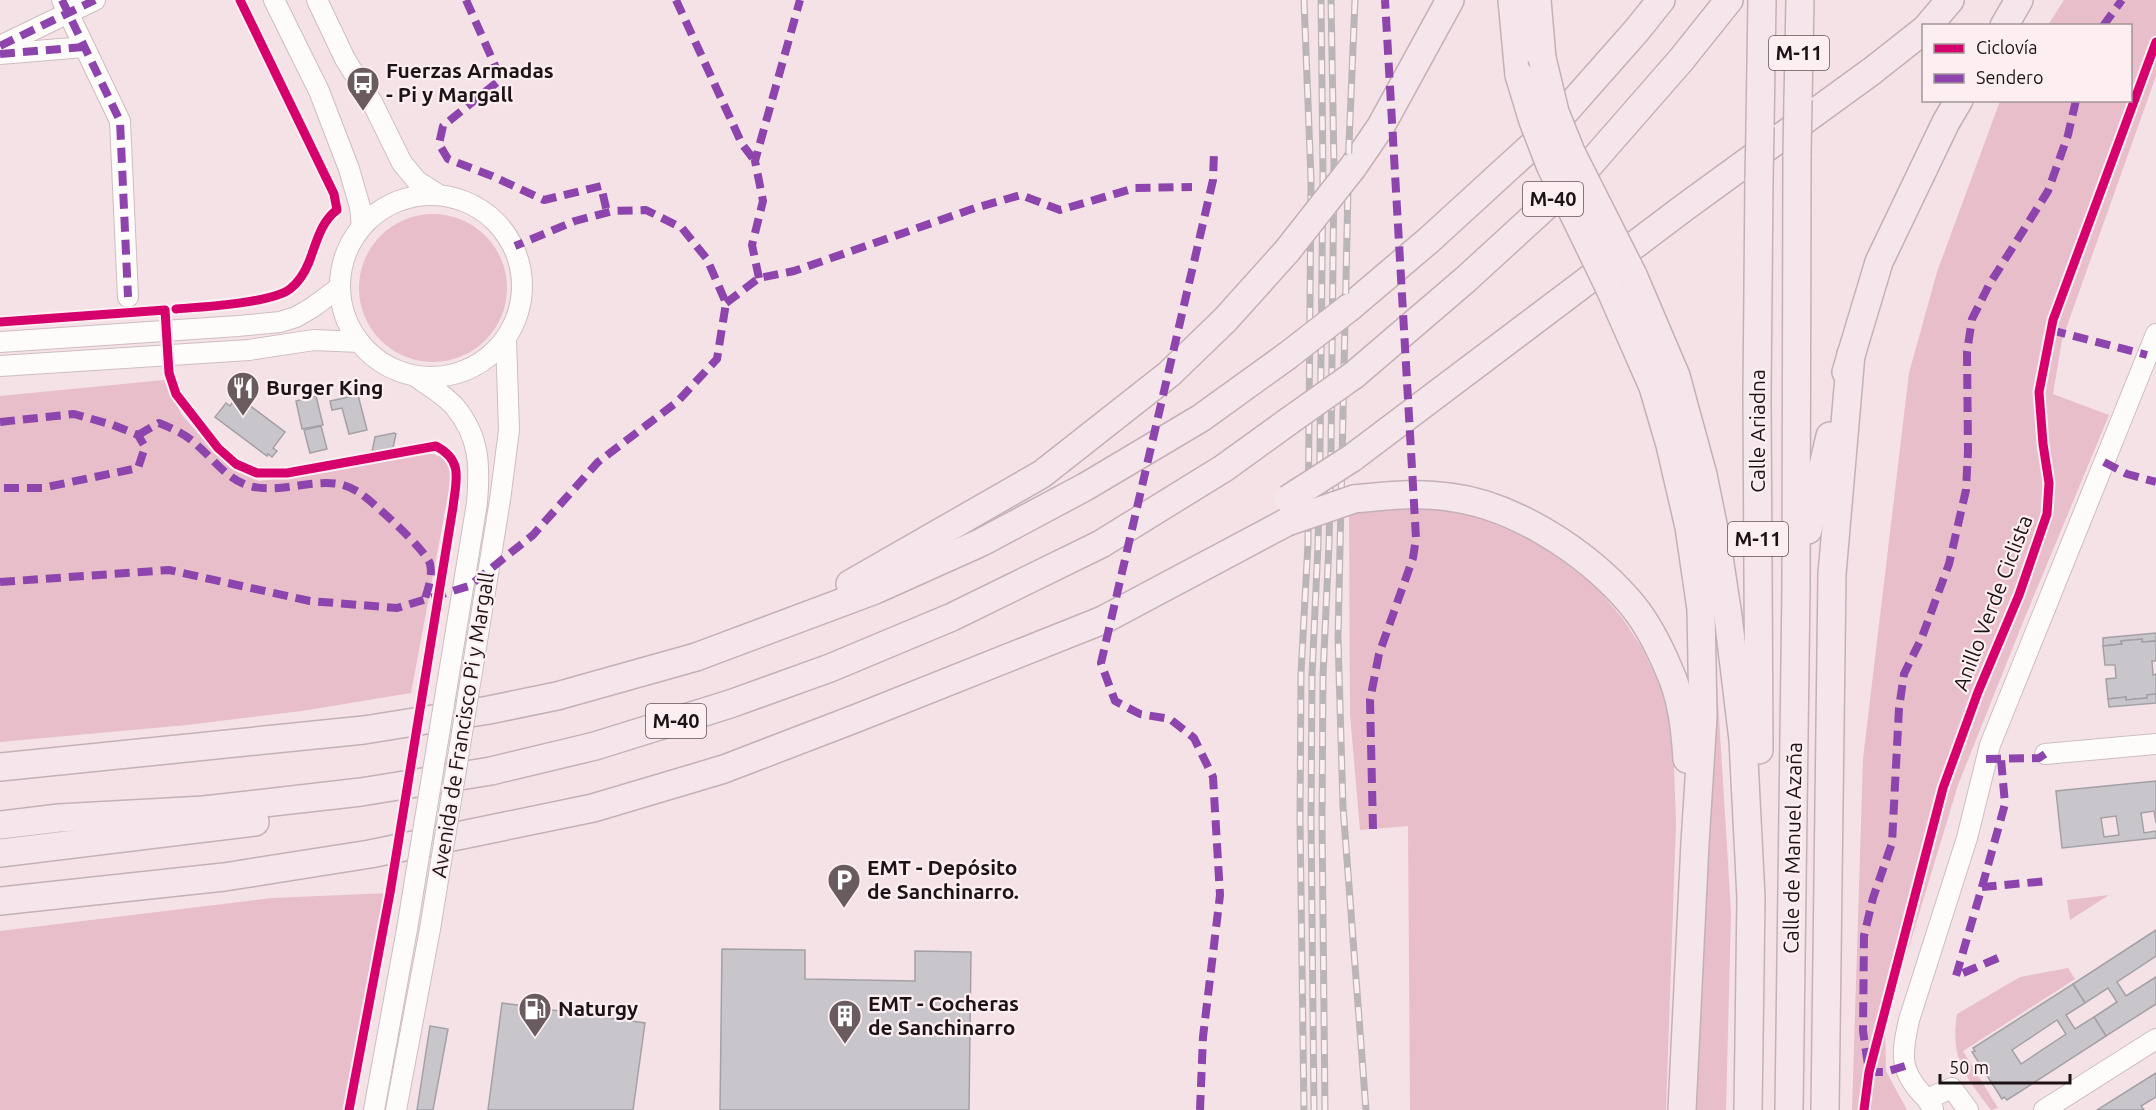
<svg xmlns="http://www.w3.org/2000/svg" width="2156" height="1110" font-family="Ubuntu,sans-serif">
	<rect width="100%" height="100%" fill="#f5e2e7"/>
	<!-- green -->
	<g fill="#e7bec9">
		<polygon points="2064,0 2156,0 2156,76 2062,340 2053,394 2109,415 2023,622 1958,785 1885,1026 1886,1071 1907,1110 1852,1110 1863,759 1909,373 1937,272 2000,101 2130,100 2130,26 2048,25"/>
		<circle cx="433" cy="288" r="74"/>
		<path d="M164 380 182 415 215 453 233 470 259 481 308 475 427 453C442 455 447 460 452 474L411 693 302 711 187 725 0 742V396Z"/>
		<polygon points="1423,507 1478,517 1534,541 1568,565 1596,587 1623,619 1642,648 1662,690 1673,738 1676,823 1666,1110 1410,1110 1408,826 1360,830 1350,714 1349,514 1378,508"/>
		<polygon points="1717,685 1731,912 1726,1110 1695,1110 1709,748"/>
		<polygon points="390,893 349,1110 0,1110 0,931 272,898"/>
		<polygon points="2109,895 2070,920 2067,900"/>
		<path d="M2068 968 2075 979 1963 1051 1998 1108 1991 1110C1965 1076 1950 1059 1957 1014L2020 977Z"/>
	</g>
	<!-- building -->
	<g fill="#c8c6cb" stroke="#a4a1a6" stroke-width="1.5" fill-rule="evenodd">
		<polygon points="358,395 367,430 349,434 342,408 332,410 330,401"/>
		<polygon points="237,396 285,432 273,448 277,451 272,457 268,454 267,456 215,417 226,403 230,406"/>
		<polygon points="316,396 323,425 302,429 296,401"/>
		<polygon points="321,426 327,449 310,453 304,430"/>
		<polygon points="394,433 396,434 393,448 372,452 375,437"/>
		<polygon points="2156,633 2156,641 2142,642 2142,639 2121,641 2122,644 2103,646 2103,638"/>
		<polygon points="2142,639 2142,642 2156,641 2156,661 2152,661 2153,675 2156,674 2156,694 2147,695 2147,698 2126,700 2126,697 2108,699 2106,679 2116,678 2115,665 2105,665 2103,646 2122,644 2121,641"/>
		<polygon points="2156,694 2156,703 2109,707 2108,699 2126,697 2126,700 2147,698 2147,695"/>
		<path d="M2156 781V823L2154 811 2141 813 2144 833 2156 831V838L2062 848 2056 791ZM2116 816 2119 835 2104 837 2101 818Z"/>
		<polygon points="2156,930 2156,956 2117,982 2126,996 2156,977 2156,1004 2106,1036 2094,1017 2117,1002 2108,988 2085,1003 2073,984"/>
		<polygon points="722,949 805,950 805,979 915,981 915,951 971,952 969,1110 720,1110"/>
		<path d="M2073 984 2085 1003 2066 1015 2075 1029 2094 1017 2106 1036 2007 1100 2004 1097 2002 1099 1972 1052 1975 1051 1973 1048ZM2057 1020 2066 1034 2021 1064 2012 1050Z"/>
		<polygon points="502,1003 645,1023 633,1110 488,1110"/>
		<polygon points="430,1026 448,1029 433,1110 417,1110"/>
		<polygon points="2156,1073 2156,1097 2141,1106 2144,1110 2097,1110"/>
	</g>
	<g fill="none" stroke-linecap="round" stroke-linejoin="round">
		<!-- minor casing -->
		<g stroke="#cdbec2" stroke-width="22">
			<g id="minor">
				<polyline points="62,0 120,121 128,297"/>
				<polyline points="274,0 319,91 349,169 360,207 362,227"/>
				<polyline points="317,0 345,59 372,102 402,163 417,181 439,195"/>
				<polyline points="0,46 95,0"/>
				<polyline points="0,54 84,47"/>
				<circle cx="431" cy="286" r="91"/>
				<polyline points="0,342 238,326 280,322 296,317 313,307 340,287"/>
				<polyline points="0,366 249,350 314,340 359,342"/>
				<path d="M415 376C427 385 445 395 455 407 480 437 480 466 477 503"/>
				<polyline points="500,500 509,430 506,338"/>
				<polyline points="2045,754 2156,744"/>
				<path d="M1927 1099C1899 1072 1901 1056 1909 1020L1967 838 1990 745 2156 334"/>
				<polyline points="1933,1109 1927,1099 1952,1088 1968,1110"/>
				<polyline points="374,1110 407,929"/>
				<polyline points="396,1110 430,929"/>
				<polyline points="2044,1110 2156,1039"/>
			</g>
		</g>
		<!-- highway casing -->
		<g stroke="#c4b0b6" stroke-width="30">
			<g id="highway">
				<polyline points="1512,0 1519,75"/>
				<polyline points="1537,0 1542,58"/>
				<polyline points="1928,26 1950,0"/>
				<polyline points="2004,26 2019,0"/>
				<polyline points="1798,100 1800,0"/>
				<polyline points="1760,127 1762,0"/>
				<polyline points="1353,167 1381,126 1450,0"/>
				<polyline points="1633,275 1676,376 1703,475 1717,544 1728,616 1743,740 1751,898 1748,1110"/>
				<polyline points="1610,289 1653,387 1670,445 1689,527 1701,609 1703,717 1695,843 1682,1110"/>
				<polyline points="1350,307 1429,240 1547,132 1637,30 1661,0"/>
				<polyline points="1846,372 1879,262 1946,122 1959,100"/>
				<polyline points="1354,375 1465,280 1584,171 1681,60 1729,0"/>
				<polyline points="1352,458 1685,207 1872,71 1924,30"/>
				<path d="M1354 499C1386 496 1417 492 1449 497 1514 505 1585 551 1628 600 1645 619 1659 646 1669 670 1682 698 1685 729 1687 759"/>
				<polyline points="1808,530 1830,436"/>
				<polyline points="850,584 1042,474 1169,374 1225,320 1287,251"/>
				<polyline points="1759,750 1757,396 1759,180"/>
				<polyline points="0,767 364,730 489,710 557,696 696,657 875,590 982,542 1085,487 1201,418 1287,356"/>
				<polyline points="0,825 59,818 204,810 361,792 491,771 595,746 730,704 830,668 952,617 1101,544 1224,468 1289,421"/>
				<polyline points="0,853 255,822"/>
				<polyline points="0,901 224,877 370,854 593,808 724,769 857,718 1103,620 1287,522"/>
				<polyline points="1789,1110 1796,587 1797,155"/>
				<polyline points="1825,1110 1832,574 1851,354"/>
			</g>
		</g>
		<!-- minor -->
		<use href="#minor" stroke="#fefbfb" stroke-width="20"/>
		<!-- highway -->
		<use href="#highway" stroke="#f4e6ea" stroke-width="27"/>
		<!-- rail casing -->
		<g stroke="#bab6b7" stroke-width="7">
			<g id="rail">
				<polyline points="1304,0 1311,180 1308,543 1301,673 1300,819 1304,1110"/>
				<polyline points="1355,0 1349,144 1338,638 1343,807 1366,1110"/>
				<polyline points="1314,1110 1311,819 1312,675 1318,545 1320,452 1323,172 1321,0"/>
				<polyline points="1325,1110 1322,821 1323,676 1329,543 1331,450 1334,165 1331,0"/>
			</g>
		</g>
		<!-- rail -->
		<use href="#rail" stroke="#fceef1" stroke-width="4.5" stroke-dasharray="14" stroke-linecap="butt"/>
		<!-- minor-bridge casing -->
		<g stroke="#cdbec2" stroke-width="22" stroke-linecap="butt">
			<g id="minor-bridge">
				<polyline points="407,929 477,503"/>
				<polyline points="430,929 500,500"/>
			</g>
		</g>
		<!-- highway-bridge casing -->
		<g stroke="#c4b0b6" stroke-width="30" stroke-linecap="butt">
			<g id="highway-bridge">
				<polyline points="1542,58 1555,112 1571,152 1633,275"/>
				<polyline points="1519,75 1533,121 1550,165 1610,289"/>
				<polyline points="1797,155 1798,100"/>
				<polyline points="1759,180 1760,127"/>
				<polyline points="1287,251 1353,167"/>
				<polyline points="1287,356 1350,307"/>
				<polyline points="1289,421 1354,375"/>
				<polyline points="1288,499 1352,458"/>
				<polyline points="1287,522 1354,499"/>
			</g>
		</g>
		<!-- minor-bridge -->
		<use href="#minor-bridge" stroke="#fefbfb" stroke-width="20"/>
		<!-- highway-bridge -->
		<use href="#highway-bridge" stroke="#f4e6ea" stroke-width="27"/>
		<!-- quiet -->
		<g stroke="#8e44ad" stroke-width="8" stroke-dasharray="15 8" stroke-linecap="butt">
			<polyline points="62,0 120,121 128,297"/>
			<polyline points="466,0 501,79 443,126 439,144 448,159 492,176 544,200 601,186 607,212"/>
			<polyline points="676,0 742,144 755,161"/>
			<polyline points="2103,26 2122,0"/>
			<polyline points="0,46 95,0"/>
			<polyline points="0,54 84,47"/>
			<polyline points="759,278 752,245 763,201 755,161 800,0"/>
			<polyline points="726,303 759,278 794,271 975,208 1021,195 1060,210 1135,188 1192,187"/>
			<polyline points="2051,330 2147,355"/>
			<polyline points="0,422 74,414 113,425 138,435 145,447 138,468 42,488 0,488"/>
			<path d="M138 435 159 423C174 429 187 435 198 446 213 459 225 476 244 484 273 496 308 479 339 484 345 485 354 489 360 493 373 502 427 551 430 564 433 576 428 588 425 599"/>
			<polyline points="2104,462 2127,474 2156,482"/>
			<polyline points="0,582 169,570 310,601 397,608 469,586 533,535 598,462 677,402 717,359 726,303 707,259 682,228 646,210 613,211 575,221 515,246"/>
			<polyline points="1986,759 2039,758 2045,754"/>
			<polyline points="1373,829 1370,700 1379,654 1413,558 1416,538 1385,0"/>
			<polyline points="1982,887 2005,804 2001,759"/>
			<polyline points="1998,958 1956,976 1982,887 2048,881"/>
			<polyline points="1905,1066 1885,1072 1869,1072 1863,1031 1864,936 1873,898 1892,843 1899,708 1904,674 1922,637 1949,564 1966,490 1968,451 1967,352 1972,319 1989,285 2048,191 2068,135 2076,100"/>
			<polyline points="1200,1110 1203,1037 1220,895 1213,777 1194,738 1170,719 1140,714 1115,701 1101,663 1213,180 1214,152"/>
		</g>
		<!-- cycleway casing -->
		<g stroke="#fceef1" stroke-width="13">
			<g id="cycleway">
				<path d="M176 309C201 307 272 303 290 289 299 282 305 272 309 262 316 244 321 221 337 210L334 194 240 0"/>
				<path d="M0 322 165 310 169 373 176 394 218 448 236 464 257 473H287L436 446C464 461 456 480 453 507L390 893 349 1110"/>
				<polyline points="1864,1110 1869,1072 1943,788 1978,692 2019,595 2047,514 2049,483 2043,444 2039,392 2053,320 2156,42"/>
			</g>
		</g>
		<!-- cycleway -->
		<use href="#cycleway" stroke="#d6006c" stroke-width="9"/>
	</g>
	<!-- icons -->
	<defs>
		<g id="bus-pin" transform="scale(1.725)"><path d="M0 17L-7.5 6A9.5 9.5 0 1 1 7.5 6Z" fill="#695b5e" stroke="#fceef1"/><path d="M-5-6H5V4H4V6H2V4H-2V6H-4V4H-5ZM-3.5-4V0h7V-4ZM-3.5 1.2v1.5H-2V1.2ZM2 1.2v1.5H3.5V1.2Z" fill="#fff"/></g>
		<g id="restaurant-pin" transform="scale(1.725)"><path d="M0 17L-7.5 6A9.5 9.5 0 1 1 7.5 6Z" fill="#695b5e" stroke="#fceef1"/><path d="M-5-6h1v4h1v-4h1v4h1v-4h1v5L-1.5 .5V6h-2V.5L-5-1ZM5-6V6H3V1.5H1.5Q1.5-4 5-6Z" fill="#fff"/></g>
		<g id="parking-pin" transform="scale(1.725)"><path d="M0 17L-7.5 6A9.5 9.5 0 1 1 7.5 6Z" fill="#695b5e" stroke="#fceef1"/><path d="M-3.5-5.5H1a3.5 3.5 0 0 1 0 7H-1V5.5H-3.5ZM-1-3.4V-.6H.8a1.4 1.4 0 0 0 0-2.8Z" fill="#fff"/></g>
		<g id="fuel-pin" transform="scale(1.725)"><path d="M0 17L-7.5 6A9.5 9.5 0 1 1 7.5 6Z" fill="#695b5e" stroke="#fceef1"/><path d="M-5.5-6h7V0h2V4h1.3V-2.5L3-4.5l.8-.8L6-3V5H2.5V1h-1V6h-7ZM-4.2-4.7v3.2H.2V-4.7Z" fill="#fff"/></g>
		<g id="building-pin" transform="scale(1.725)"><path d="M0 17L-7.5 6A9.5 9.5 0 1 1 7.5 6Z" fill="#695b5e" stroke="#fceef1"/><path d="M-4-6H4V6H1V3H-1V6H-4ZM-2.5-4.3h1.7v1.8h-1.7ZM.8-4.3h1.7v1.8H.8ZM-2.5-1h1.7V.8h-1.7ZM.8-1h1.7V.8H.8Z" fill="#fff"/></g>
	</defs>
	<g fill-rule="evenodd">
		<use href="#bus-pin" x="363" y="83"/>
		<use href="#restaurant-pin" x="243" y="388"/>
		<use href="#parking-pin" x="844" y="880"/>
		<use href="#fuel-pin" x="535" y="1009"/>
		<use href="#building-pin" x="845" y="1016"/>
	</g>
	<g text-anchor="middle" stroke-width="4.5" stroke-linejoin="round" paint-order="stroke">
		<!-- shield labels -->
		<g fill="#fceef1" stroke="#605457" stroke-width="1.5">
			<rect x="1769" y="36" width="60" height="34" rx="4.5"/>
			<rect x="1523" y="182" width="60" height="34" rx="4.5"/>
			<rect x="1728" y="522" width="60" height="34" rx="4.5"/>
			<rect x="646" y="704" width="60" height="34" rx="4.5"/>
		</g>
		<g font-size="20" font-weight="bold" fill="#1d1215">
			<text x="1799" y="60">M-11</text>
			<text x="1553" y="206">M-40</text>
			<text x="1758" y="546">M-11</text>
			<text x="676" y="728">M-40</text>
		</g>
		<!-- poi labels -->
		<g font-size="21" font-weight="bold" fill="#1d1215" stroke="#fceef1" text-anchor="start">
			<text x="386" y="78">Fuerzas Armadas<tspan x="386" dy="24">- Pi y Margall</tspan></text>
			<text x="266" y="395">Burger King</text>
			<text x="867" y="875">EMT - Depósito<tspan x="867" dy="24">de Sanchinarro.</tspan></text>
			<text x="868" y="1011">EMT - Cocheras<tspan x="868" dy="24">de Sanchinarro</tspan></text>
			<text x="558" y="1016">Naturgy</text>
		</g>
		<!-- street labels -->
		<g font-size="21" fill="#1d1215" stroke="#fceef1">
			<text transform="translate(1758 431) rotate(-90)" y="7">Calle Ariadna</text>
			<text transform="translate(1993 603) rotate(-69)" y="7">Anillo Verde Ciclista</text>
			<text transform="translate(463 725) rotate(-81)" y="7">Avenida de Francisco Pi y Margall</text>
			<text transform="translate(1793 848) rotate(-89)" y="7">Calle de Manuel Azaña</text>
		</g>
	</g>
	<!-- legend -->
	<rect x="1922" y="24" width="210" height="78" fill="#fceef1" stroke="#a39699" stroke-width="1.5"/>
	<rect x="1934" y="44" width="30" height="9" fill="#d6006c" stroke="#a39699" stroke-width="1.5"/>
	<text x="1976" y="54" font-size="18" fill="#1d1215">Ciclovía</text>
	<rect x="1934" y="74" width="30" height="9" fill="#8e44ad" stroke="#a39699" stroke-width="1.5"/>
	<text x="1976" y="84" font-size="18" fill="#1d1215">Sendero</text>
	<!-- scale -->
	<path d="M1940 1074v9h130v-9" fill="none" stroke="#1d1215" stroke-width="3"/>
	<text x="1949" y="1074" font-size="18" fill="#1d1215" stroke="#fceef1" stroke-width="4.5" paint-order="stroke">50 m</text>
</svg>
